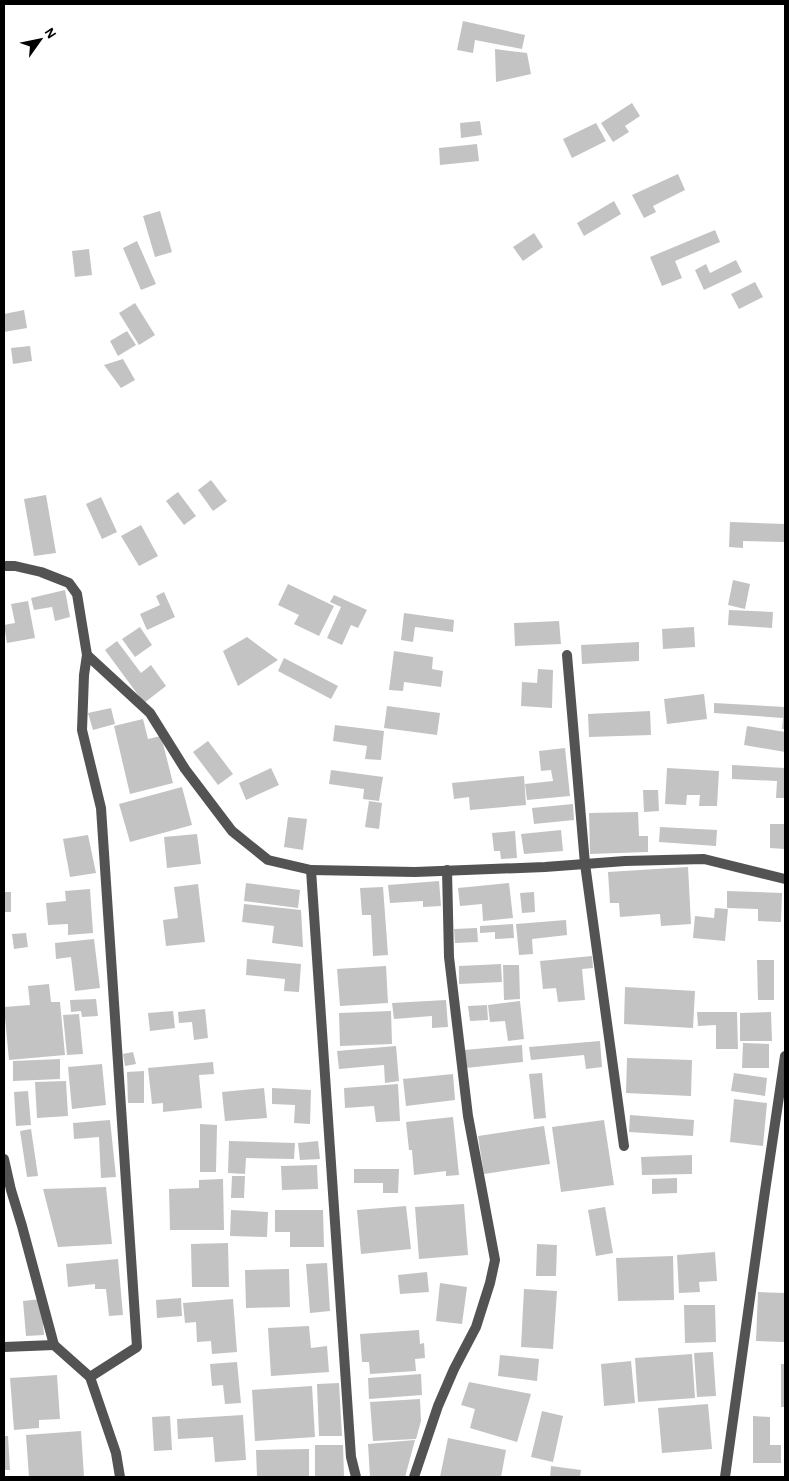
<svg xmlns="http://www.w3.org/2000/svg" width="789" height="1481" font-family="'Alegreya Sans',sans-serif">
	<rect width="100%" height="100%" fill="#fff"/>
	<!-- building -->
	<g fill="#c3c3c3">
		<polygon points="463,21 525,35 522,49 475,40 473,53 457,50"/>
		<polygon points="495,49 527,53 531,74 496,82"/>
		<polygon points="632,103 640,116 625,126 629,132 613,142 601,123"/>
		<polygon points="480,121 482,135 461,138 460,123"/>
		<polygon points="596,123 606,141 572,158 563,139"/>
		<polygon points="477,144 479,161 440,165 439,148"/>
		<polygon points="678,174 685,190 653,206 656,212 644,218 632,195"/>
		<polygon points="614,201 621,214 584,236 577,223"/>
		<polygon points="160,211 172,252 155,257 143,216"/>
		<polygon points="715,230 720,242 675,261 682,278 662,286 650,257"/>
		<polygon points="534,233 543,247 523,261 513,247"/>
		<polygon points="137,241 156,284 141,290 123,248"/>
		<polygon points="89,249 92,275 75,277 72,251"/>
		<polygon points="736,260 742,272 704,290 695,270 706,264 710,273"/>
		<polygon points="755,282 763,297 739,309 731,294"/>
		<polygon points="135,303 155,335 139,345 119,313"/>
		<polygon points="24,310 27,328 4,332 4,314"/>
		<polygon points="127,331 136,345 118,356 110,341"/>
		<polygon points="30,346 32,361 13,364 11,348"/>
		<polygon points="123,359 135,380 121,388 104,365"/>
		<polygon points="211,480 227,501 213,511 198,490"/>
		<polygon points="178,492 196,516 184,525 166,501"/>
		<polygon points="46,495 56,553 34,556 24,499"/>
		<polygon points="101,497 117,532 102,539 86,504"/>
		<polygon points="730,522 785,524 785,542 743,541 743,548 729,547"/>
		<polygon points="141,525 158,556 139,566 121,536"/>
		<polygon points="733,580 750,584 745,609 728,605"/>
		<polygon points="288,584 334,606 319,636 294,624 299,615 278,605"/>
		<polygon points="65,590 70,617 55,621 52,607 34,610 31,598"/>
		<polygon points="164,592 175,617 147,630 140,614 160,605 156,596"/>
		<polygon points="334,595 367,610 358,628 351,625 342,645 327,638 341,607 330,602"/>
		<polygon points="28,601 35,638 7,643 4,625 15,623 11,604"/>
		<polygon points="729,610 773,612 772,628 728,625"/>
		<polygon points="404,613 454,620 453,632 415,627 413,642 401,640"/>
		<polygon points="559,621 561,644 515,646 514,623"/>
		<polygon points="140,627 152,645 135,657 122,639"/>
		<polygon points="694,627 695,647 663,649 662,629"/>
		<polygon points="247,637 278,660 238,686 223,651"/>
		<polygon points="117,641 141,673 151,665 166,686 144,703 105,650"/>
		<polygon points="639,642 639,661 582,664 581,645"/>
		<polygon points="394,651 433,657 432,669 443,671 441,687 404,682 403,691 389,690"/>
		<polygon points="284,658 338,686 331,699 278,671"/>
		<polygon points="538,669 553,670 552,708 521,706 522,682 537,683"/>
		<polygon points="704,694 707,719 667,724 664,699"/>
		<polygon points="714,703 785,707 785,729 782,729 783,718 714,713"/>
		<polygon points="387,706 440,713 437,735 384,728"/>
		<polygon points="111,708 115,724 93,730 88,713"/>
		<polygon points="650,711 651,735 589,737 588,714"/>
		<polygon points="143,719 148,739 161,736 173,783 130,794 114,726"/>
		<polygon points="335,725 384,731 381,760 365,759 367,746 333,741"/>
		<polygon points="747,726 785,732 785,752 744,745"/>
		<polygon points="208,741 233,774 218,785 193,752"/>
		<polygon points="565,748 570,796 527,800 525,784 553,781 551,770 541,771 539,751"/>
		<polygon points="732,765 785,768 785,798 776,798 777,781 732,779"/>
		<polygon points="271,768 279,785 246,800 239,783"/>
		<polygon points="667,768 719,771 717,806 699,806 700,795 687,795 686,805 665,804"/>
		<polygon points="331,770 383,777 379,801 363,799 364,789 329,784"/>
		<polygon points="524,776 526,805 470,810 469,797 454,799 452,783"/>
		<polygon points="182,787 192,825 130,842 119,804"/>
		<polygon points="643,790 658,790 659,811 644,812"/>
		<polygon points="369,801 382,803 379,829 365,827"/>
		<polygon points="573,804 574,820 534,824 532,808"/>
		<polygon points="638,812 639,836 648,836 648,852 590,854 589,813"/>
		<polygon points="288,817 307,819 303,850 284,847"/>
		<polygon points="770,824 785,824 785,849 770,848"/>
		<polygon points="660,827 717,830 716,846 659,842"/>
		<polygon points="561,830 563,851 524,854 521,834"/>
		<polygon points="515,831 517,858 501,859 500,851 494,851 492,833"/>
		<polygon points="197,834 201,864 167,868 164,837"/>
		<polygon points="88,835 96,873 70,877 63,839"/>
		<polygon points="688,867 691,924 661,926 660,914 620,917 619,903 610,903 608,872"/>
		<polygon points="439,881 441,906 423,907 423,901 390,903 388,885"/>
		<polygon points="246,883 300,890 298,908 244,901"/>
		<polygon points="509,883 513,918 483,921 482,904 460,906 458,888"/>
		<polygon points="198,884 205,942 166,946 163,920 178,918 174,887"/>
		<polygon points="383,887 388,955 373,956 371,915 362,915 360,888"/>
		<polygon points="90,889 93,933 68,935 68,924 48,925 46,903 66,901 65,891"/>
		<polygon points="727,891 782,893 781,922 758,921 758,909 727,908"/>
		<rect x="4" y="892" width="7" height="20"/>
		<polygon points="534,892 535,912 522,913 520,893"/>
		<polygon points="244,904 301,910 303,947 272,943 274,926 242,922"/>
		<polygon points="715,908 728,909 725,941 693,938 695,916 714,918"/>
		<polygon points="566,920 567,935 532,939 533,954 519,955 516,924"/>
		<polygon points="513,924 514,938 495,939 495,932 480,933 480,926"/>
		<polygon points="477,928 478,942 455,943 454,929"/>
		<polygon points="26,933 28,947 14,949 12,934"/>
		<polygon points="94,939 100,988 75,991 71,957 56,959 55,943"/>
		<polygon points="592,956 593,968 582,969 585,1000 558,1002 556,988 543,989 540,961"/>
		<polygon points="247,959 301,964 299,992 284,991 285,979 246,975"/>
		<polygon points="757,960 774,960 774,1000 758,1000"/>
		<polygon points="501,964 502,982 459,984 459,966"/>
		<polygon points="503,965 519,965 520,999 504,1000"/>
		<polygon points="386,966 388,1003 340,1006 337,969"/>
		<polygon points="49,984 51,1002 60,1002 65,1055 9,1060 4,1007 30,1005 28,986"/>
		<polygon points="625,987 695,991 693,1028 624,1024"/>
		<polygon points="96,999 98,1016 82,1017 81,1011 71,1012 70,1000"/>
		<polygon points="446,1000 448,1027 432,1028 432,1016 394,1019 392,1003"/>
		<polygon points="520,1001 524,1039 508,1041 505,1021 490,1022 488,1005"/>
		<polygon points="487,1005 488,1020 470,1021 468,1006"/>
		<polygon points="205,1009 208,1038 194,1040 192,1022 179,1023 178,1012"/>
		<polygon points="173,1011 175,1028 150,1031 148,1013"/>
		<polygon points="391,1011 392,1044 340,1046 339,1013"/>
		<polygon points="697,1012 737,1012 738,1049 716,1049 716,1025 698,1026"/>
		<polygon points="771,1012 772,1041 740,1041 740,1013"/>
		<polygon points="79,1014 83,1054 67,1055 63,1015"/>
		<polygon points="600,1041 602,1067 586,1069 584,1055 531,1060 529,1047"/>
		<polygon points="743,1043 769,1044 769,1068 742,1068"/>
		<polygon points="522,1045 523,1062 466,1068 464,1050"/>
		<polygon points="396,1046 399,1081 385,1083 384,1065 339,1069 337,1051"/>
		<polygon points="133,1052 136,1064 125,1066 123,1054"/>
		<polygon points="627,1058 692,1060 691,1096 626,1093"/>
		<polygon points="60,1059 60,1079 13,1081 13,1061"/>
		<polygon points="213,1062 214,1074 199,1075 202,1108 163,1112 163,1103 152,1104 148,1068"/>
		<polygon points="102,1064 106,1105 72,1109 68,1067"/>
		<polygon points="144,1071 144,1103 128,1103 127,1072"/>
		<polygon points="542,1073 546,1118 534,1119 529,1074"/>
		<polygon points="734,1073 767,1078 765,1096 731,1091"/>
		<polygon points="453,1074 455,1100 406,1106 403,1079"/>
		<polygon points="66,1081 68,1116 37,1118 35,1082"/>
		<polygon points="398,1084 400,1121 376,1122 374,1106 345,1108 344,1088"/>
		<polygon points="264,1088 267,1118 225,1121 222,1092"/>
		<polygon points="272,1088 311,1090 310,1124 294,1123 295,1105 272,1104"/>
		<polygon points="28,1091 31,1125 16,1126 14,1092"/>
		<polygon points="734,1099 767,1103 763,1146 730,1142"/>
		<polygon points="630,1115 694,1120 693,1136 629,1132"/>
		<polygon points="453,1117 459,1175 446,1176 446,1171 414,1175 412,1150 409,1150 406,1122"/>
		<polygon points="110,1120 116,1177 101,1178 99,1137 74,1139 73,1123"/>
		<polygon points="604,1120 614,1185 561,1192 552,1127"/>
		<polygon points="200,1124 217,1125 216,1172 200,1172"/>
		<polygon points="544,1126 550,1164 484,1174 478,1136"/>
		<polygon points="31,1129 38,1176 27,1177 20,1131"/>
		<polygon points="229,1141 295,1143 294,1159 246,1158 245,1174 228,1173"/>
		<polygon points="318,1141 320,1159 300,1160 298,1143"/>
		<polygon points="692,1155 692,1174 642,1175 641,1157"/>
		<polygon points="317,1165 318,1189 282,1190 281,1166"/>
		<polygon points="354,1169 399,1169 398,1193 383,1193 383,1183 354,1183"/>
		<polygon points="232,1176 245,1176 244,1198 231,1198"/>
		<polygon points="677,1178 677,1193 652,1194 652,1179"/>
		<polygon points="223,1179 224,1230 170,1230 169,1189 199,1188 199,1180"/>
		<polygon points="106,1187 112,1244 58,1247 43,1189"/>
		<polygon points="464,1204 468,1255 419,1259 415,1207"/>
		<polygon points="406,1206 411,1249 361,1254 357,1210"/>
		<polygon points="605,1207 613,1253 596,1256 588,1210"/>
		<polygon points="231,1210 268,1212 267,1237 230,1236"/>
		<polygon points="275,1210 323,1210 324,1247 290,1247 290,1232 275,1232"/>
		<polygon points="228,1243 229,1287 192,1287 191,1244"/>
		<polygon points="537,1244 557,1245 556,1276 536,1276"/>
		<polygon points="715,1252 717,1281 699,1282 700,1292 679,1293 677,1255"/>
		<polygon points="673,1256 674,1300 618,1301 616,1258"/>
		<polygon points="118,1259 123,1315 109,1316 106,1289 95,1289 95,1284 68,1287 66,1264"/>
		<polygon points="327,1263 330,1311 310,1313 306,1264"/>
		<polygon points="289,1269 290,1307 246,1308 245,1270"/>
		<polygon points="427,1272 429,1292 400,1294 398,1275"/>
		<polygon points="440,1283 467,1287 462,1324 436,1321"/>
		<polygon points="524,1289 557,1291 553,1349 521,1347"/>
		<polygon points="758,1292 785,1293 785,1342 756,1341"/>
		<polygon points="181,1298 182,1316 157,1318 156,1300"/>
		<polygon points="41,1299 44,1335 26,1336 23,1301"/>
		<polygon points="233,1299 237,1352 212,1354 211,1341 197,1342 196,1322 185,1323 183,1303"/>
		<polygon points="684,1305 715,1305 716,1342 685,1343"/>
		<polygon points="309,1326 311,1348 327,1346 329,1372 271,1376 268,1328"/>
		<polygon points="419,1330 420,1344 424,1343 425,1358 415,1359 416,1371 370,1374 369,1362 362,1362 360,1334"/>
		<polygon points="713,1352 716,1396 697,1397 694,1353"/>
		<polygon points="692,1354 695,1398 638,1402 635,1358"/>
		<polygon points="500,1355 539,1359 537,1381 498,1376"/>
		<polygon points="631,1361 635,1403 604,1406 601,1364"/>
		<polygon points="237,1362 241,1403 225,1404 223,1385 212,1386 210,1364"/>
		<rect x="781" y="1364" width="4" height="43"/>
		<polygon points="421,1374 422,1395 369,1399 368,1378"/>
		<polygon points="57,1375 60,1419 39,1420 39,1428 14,1430 10,1378"/>
		<polygon points="469,1382 531,1394 517,1442 470,1428 475,1409 461,1405"/>
		<polygon points="339,1383 342,1436 319,1436 317,1384"/>
		<polygon points="312,1386 315,1437 255,1441 252,1390"/>
		<polygon points="420,1399 421,1421 416,1439 373,1441 370,1402"/>
		<polygon points="708,1404 712,1449 662,1453 658,1408"/>
		<polygon points="542,1411 563,1416 553,1462 531,1457"/>
		<polygon points="243,1415 246,1460 215,1462 213,1437 178,1439 177,1419"/>
		<polygon points="170,1416 172,1450 154,1451 152,1417"/>
		<polygon points="753,1416 770,1417 770,1445 781,1445 781,1463 753,1463"/>
		<polygon points="81,1431 84,1477 29,1477 26,1435"/>
		<polygon points="4,1436 8,1436 10,1470 4,1470"/>
		<polygon points="448,1438 506,1450 501,1477 440,1477"/>
		<polygon points="415,1440 405,1477 370,1477 368,1444"/>
		<polygon points="315,1445 343,1445 344,1477 315,1477"/>
		<polygon points="309,1449 309,1477 257,1477 256,1450"/>
		<polygon points="551,1466 581,1470 580,1477 550,1477"/>
	</g>
	<g fill="none" stroke-linecap="round" stroke-linejoin="round">
		<!-- minor -->
		<g stroke="#535353" stroke-width="10">
			<polyline points="4,566 15,566 41,572 69,583 77,594 87,655 84,675 82,730 101,808 137,1347 90,1377"/>
			<polyline points="87,655 150,713 185,769 232,831 268,860 311,870 415,872 545,867 625,861 704,859 785,879"/>
			<polyline points="567,655 585,864 624,1146"/>
			<polyline points="311,870 351,1457 356,1477"/>
			<polyline points="4,1159 11,1190 22,1226 54,1345 90,1377 116,1453 120,1477"/>
			<polyline points="4,1347 54,1345"/>
			<polyline points="414,1477 438,1406 454,1369 476,1327 490,1283 495,1260 468,1116 449,957 447,870"/>
			<polyline points="725,1477 764,1198 785,1056"/>
		</g>
	</g>
	<!-- border -->
	<rect width="789" height="1481" fill="none" stroke="#000000" stroke-width="10"/>
	<!-- north arrow -->
	<g transform="translate(40 40) rotate(57)" stroke="#ffffff" stroke-width="4" paint-order="stroke">
	<path d="M0-4L9 19L0 12L-9 19Z" fill="#000000"/>
	<text y="-8" font-size="14" font-weight="bold" text-anchor="middle" fill="#000000">N</text>
	</g>
</svg>
